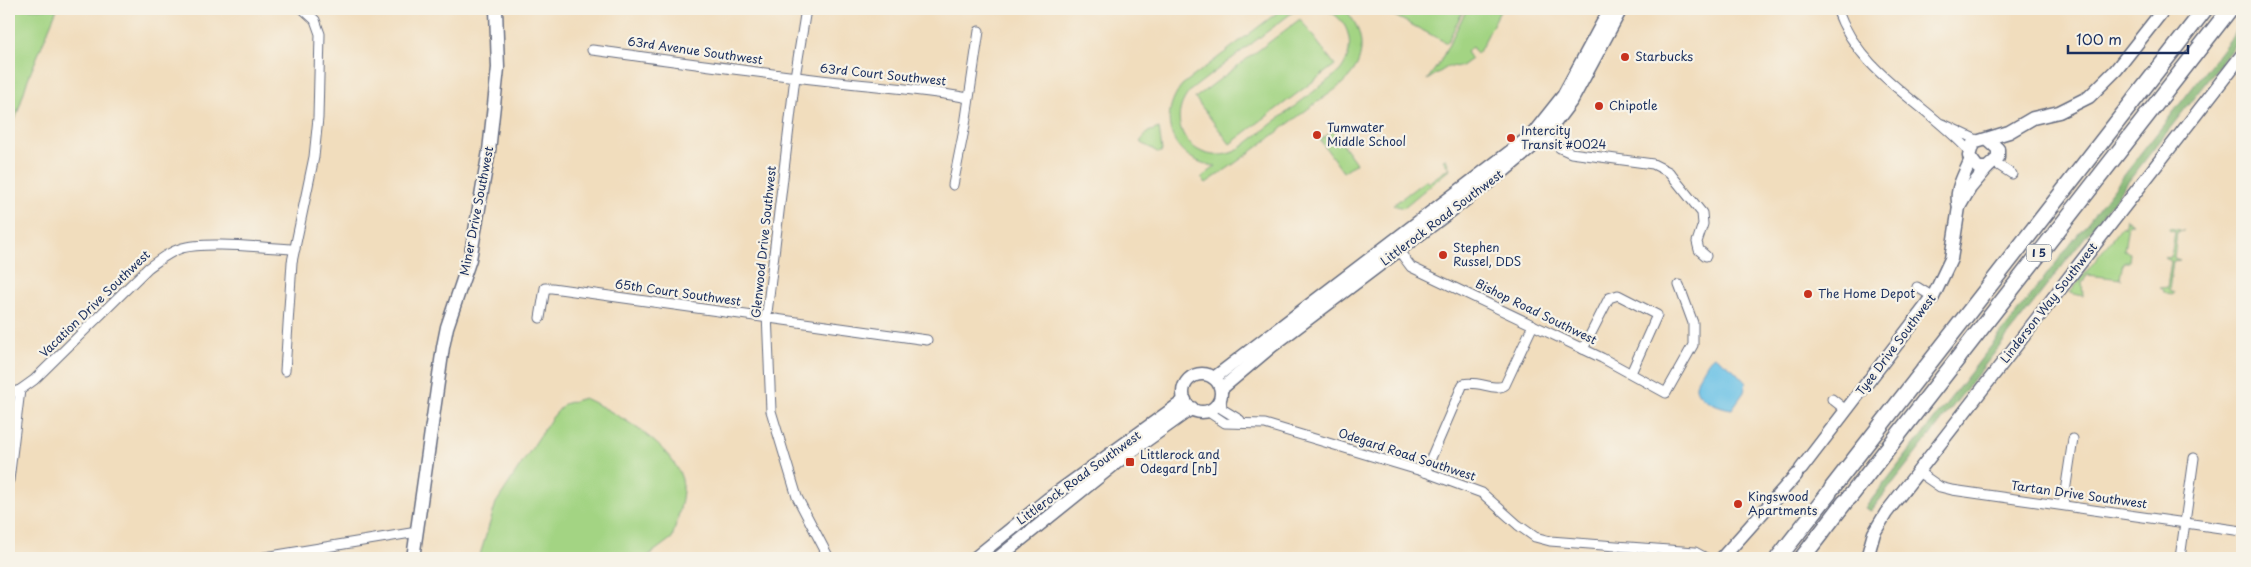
<svg xmlns="http://www.w3.org/2000/svg" width="2251" height="567" font-family="'Playpen Sans',sans-serif">
	<rect width="100%" height="100%" fill="#f7f3e8"/>
	<filter id="ink" filterUnits="userSpaceOnUse"><feTurbulence type="fractalNoise" baseFrequency=".02" numOctaves="2"/><feDisplacementMap in="SourceGraphic" scale="10" xChannelSelector="R" yChannelSelector="G"/><feConvolveMatrix kernelMatrix="1 2 1 2 8 2 1 2 1" color-interpolation-filters="sRGB"/></filter>
	<filter id="wash" filterUnits="userSpaceOnUse"><feTurbulence type="fractalNoise" baseFrequency=".0096" numOctaves="4" result="noise"/><feDisplacementMap in="SourceGraphic" scale="20" xChannelSelector="R" yChannelSelector="G"/><feGaussianBlur stdDeviation="1.12" result="paint"/><feColorMatrix in="noise" values="0 0 0 0 0 0 0 0 0 0 0 0 0 0 0 0 0 1.4 0 .05"/><feComposite in="paint" operator="in"/></filter>
	<g filter="url(#wash)">
		<rect width="100%" height="100%" fill="#f1ddbd"/>
		<!-- green -->
		<g fill="#a3d483" stroke="#5f8270">
			<polygon points="9,9 57,9 28,79 16,118 9,126"/>
			<path d="M1282 9H1301L1293 12 1192 89C1159 123 1196 171 1238 150L1339 72C1357 51 1352 18 1323 9H1344C1359 23 1366 45 1357 65 1348 84 1325 96 1309 108 1275 134 1241 160 1206 183L1201 178 1216 166C1173 161 1155 119 1182 85Z"/>
			<polygon points="1389,9 1464,9 1447,43 1387,12"/>
			<polygon points="1467,9 1501,9 1479,52 1477,54 1472,47 1466,52 1471,59 1460,67 1449,66 1427,80 1440,62"/>
			<polygon points="1300,19 1335,65 1230,144 1195,98"/>
			<polygon points="1159,128 1162,151 1159,153 1140,142 1148,132"/>
			<polygon points="1333,131 1356,163 1343,172 1320,140"/>
			<polygon points="1446,159 1450,169 1403,208 1393,205 1426,180 1428,183 1449,168 1443,160"/>
			<polygon points="2126,219 2133,224 2128,224 2124,251 2130,253 2129,262 2123,262 2120,278 2122,279 2087,275 2085,281 2082,282 2083,296 2070,293 2122,226 2124,227"/>
			<polygon points="2169,228 2184,231 2177,232 2174,258 2180,260 2173,261 2169,290 2174,292 2173,294 2165,293 2160,288 2167,287 2171,261 2164,258 2171,257 2175,232 2169,230"/>
			<path d="M584 398C615 412 679 448 683 485 684 499 676 524 672 538L645 558H479L496 503 551 419 564 404Z"/>
		</g>
		<!-- forest -->
		<polygon fill="#82b671" stroke="#4e7268" points="2242,24 2242,36 1871,511 1865,508"/>
		<!-- water -->
		<path fill="#69c1e6" stroke="#4278a2" d="M1714 356 1733 369 1746 383 1744 392 1732 409C1721 408 1697 399 1696 387 1696 381 1699 376 1702 372 1706 366 1708 360 1714 356Z"/>
	</g>
	<g filter="url(#ink)">
		<g fill="none" stroke-linecap="round" stroke-linejoin="round">
			<!-- street casing -->
			<g stroke="#666c7f" stroke-width="11">
				<g id="street">
					<polyline points="806,9 795,77 767,313 771,411 797,497 829,558"/>
					<path d="M1837 9C1860 75 1925 102 1969 151"/>
					<path d="M592 50C668 60 745 71 821 80 870 86 920 89 968 98"/>
					<polyline points="1943,124 1977,140"/>
					<polyline points="1545,136 1560,148 1571,153 1653,164 1669,172 1702,213 1703,224 1697,242 1699,250 1706,256"/>
					<polyline points="1995,163 2012,174"/>
					<polyline points="953,185 965,125 979,31"/>
					<polyline points="1399,251 1411,267 1602,358 1666,393 1693,345 1693,323 1679,285"/>
					<polyline points="1917,287 1933,297"/>
					<polyline points="540,318 545,288 552,288 927,340"/>
					<polyline points="1583,349 1609,298 1618,295 1657,315 1631,373"/>
					<polyline points="285,371 292,262 314,157 318,118 320,34 315,20 303,9"/>
					<path d="M9 393 20 390 34 380 148 268C159 260 169 252 182 248 207 241 266 248 295 249"/>
					<polyline points="1221,398 1222,409 1240,420"/>
					<polyline points="1832,399 1847,411"/>
					<polyline points="1207,411 1225,423 1265,424 1425,472 1482,493 1518,525 1535,537 1550,541 1695,552 1706,558"/>
					<polyline points="1917,471 1940,487 1952,490 2242,531"/>
					<path d="M1425 472 1463 384C1478 380 1496 392 1505 385L1533 325"/>
					<polyline points="9,480 20,390"/>
					<polyline points="2063,505 2073,439"/>
					<polyline points="259,558 417,532"/>
					<polyline points="2180,558 2194,458"/>
				</g>
			</g>
			<!-- secondary casing -->
			<g stroke="#666c7f" stroke-width="15">
				<g id="secondary">
					<polyline points="1987,139 1998,149 1998,158 1987,168 1978,168 1969,156 1973,143 2009,132 2033,118 2059,112 2089,97 2116,70 2164,9"/>
					<path d="M1959 207C1954 191 1964 176 1970 161"/>
					<circle cx="1202" cy="393" r="19"/>
					<polyline points="1214,378 1532,135 1563,96 1610,9"/>
					<polyline points="1221,389 1272,346 1505,170 1545,136 1572,100 1621,9"/>
					<polyline points="1801,469 1933,297 1951,259 1959,207 1970,188 1987,168"/>
					<polyline points="413,558 443,347 447,327 470,259 489,151 498,68 496,9"/>
					<polyline points="975,558 1048,499 1185,400"/>
					<polyline points="998,558 1126,455 1192,408"/>
					<polyline points="1722,558 1796,475"/>
					<polyline points="1867,558 1874,533 1886,513 2242,55"/>
				</g>
			</g>
			<!-- highway casing -->
			<g stroke="#666c7f" stroke-width="18">
				<g id="highway">
					<polyline points="1832,488 2205,9"/>
					<polyline points="1849,498 2230,9"/>
					<polyline points="1778,558 1829,493"/>
					<polyline points="1802,558 1845,502"/>
				</g>
			</g>
			<!-- street -->
			<use href="#street" stroke="#fff" stroke-width="9"/>
			<!-- secondary -->
			<use href="#secondary" stroke="#fff" stroke-width="12"/>
			<!-- highway -->
			<use href="#highway" stroke="#fff" stroke-width="15"/>
		</g>
	</g>
	<!-- markers -->
	<g fill="#c8321e" stroke="#f7f3e8" stroke-width="2">
		<circle cx="1625" cy="57" r="5"/>
		<circle cx="1599" cy="106" r="5"/>
		<circle cx="1317" cy="135" r="5"/>
		<circle cx="1511" cy="138" r="5"/>
		<circle cx="1443" cy="255" r="5"/>
		<circle cx="1808" cy="294" r="5"/>
		<rect x="1125" y="457" width="10" height="10" rx="2.5"/>
		<circle cx="1738" cy="504" r="5"/>
	</g>
	<g text-anchor="middle" stroke-width="4.5" stroke-linejoin="round" paint-order="stroke">
		<!-- shield labels -->
		<rect fill="#f7f3e8" stroke="#5d6a87" stroke-width="1" x="2026.5" y="244.5" width="25" height="17" rx="4"/>
		<g font-size="11" font-weight="bold" fill="#1b2f5e">
			<text x="2039" y="257">I 5</text>
		</g>
		<!-- street labels -->
		<g font-size="12" fill="#1b2f5e" stroke="#f7f3e8">
			<text transform="translate(695 51) rotate(8)" y="4">63rd Avenue Southwest</text>
			<text transform="translate(883 75) rotate(6)" y="4">63rd Court Southwest</text>
			<text transform="translate(477 211) rotate(-79)" y="4">Miner Drive Southwest</text>
			<text transform="translate(1442 218) rotate(-37)" y="4">Littlerock Road Southwest</text>
			<text transform="translate(764 242) rotate(-84)" y="4">Glenwood Drive Southwest</text>
			<text transform="translate(678 293) rotate(8)" y="4">65th Court Southwest</text>
			<text transform="translate(2049 303) rotate(-52)" y="4">Linderson Way Southwest</text>
			<text transform="translate(95 304) rotate(-44)" y="4">Vacation Drive Southwest</text>
			<text transform="translate(1536 312) rotate(26)" y="4">Bishop Road Southwest</text>
			<text transform="translate(1896 345) rotate(-53)" y="4">Tyee Drive Southwest</text>
			<text transform="translate(1407 455) rotate(18)" y="4">Odegard Road Southwest</text>
			<text transform="translate(1079 478) rotate(-36)" y="4">Littlerock Road Southwest</text>
			<text transform="translate(2079 495) rotate(8)" y="4">Tartan Drive Southwest</text>
		</g>
		<!-- poi labels -->
		<g font-size="12" fill="#1b2f5e" stroke="#f7f3e8" text-anchor="start">
			<text x="1635" y="61">Starbucks</text>
			<text x="1609" y="110">Chipotle</text>
			<text x="1327" y="132">Tumwater<tspan x="1327" dy="14">Middle School</tspan></text>
			<text x="1521" y="135">Intercity<tspan x="1521" dy="14">Transit #0024</tspan></text>
			<text x="1453" y="252">Stephen<tspan x="1453" dy="14">Russel, DDS</tspan></text>
			<text x="1818" y="298">The Home Depot</text>
			<text x="1140" y="459">Littlerock and<tspan x="1140" dy="14">Odegard [nb]</tspan></text>
			<text x="1748" y="501">Kingswood<tspan x="1748" dy="14">Apartments</tspan></text>
		</g>
	</g>
	<!-- margin -->
	<rect width="2251" height="567" fill="none" stroke="#f7f3e8" stroke-width="30"/>
	<!-- scale -->
	<path d="M2068 45v8h120v-8" fill="none" stroke="#1b2f5e" stroke-width="2.5"/>
	<text x="2076" y="45" font-size="15" fill="#1b2f5e" stroke="#f7f3e8" stroke-width="4" paint-order="stroke">100 m</text>
</svg>
